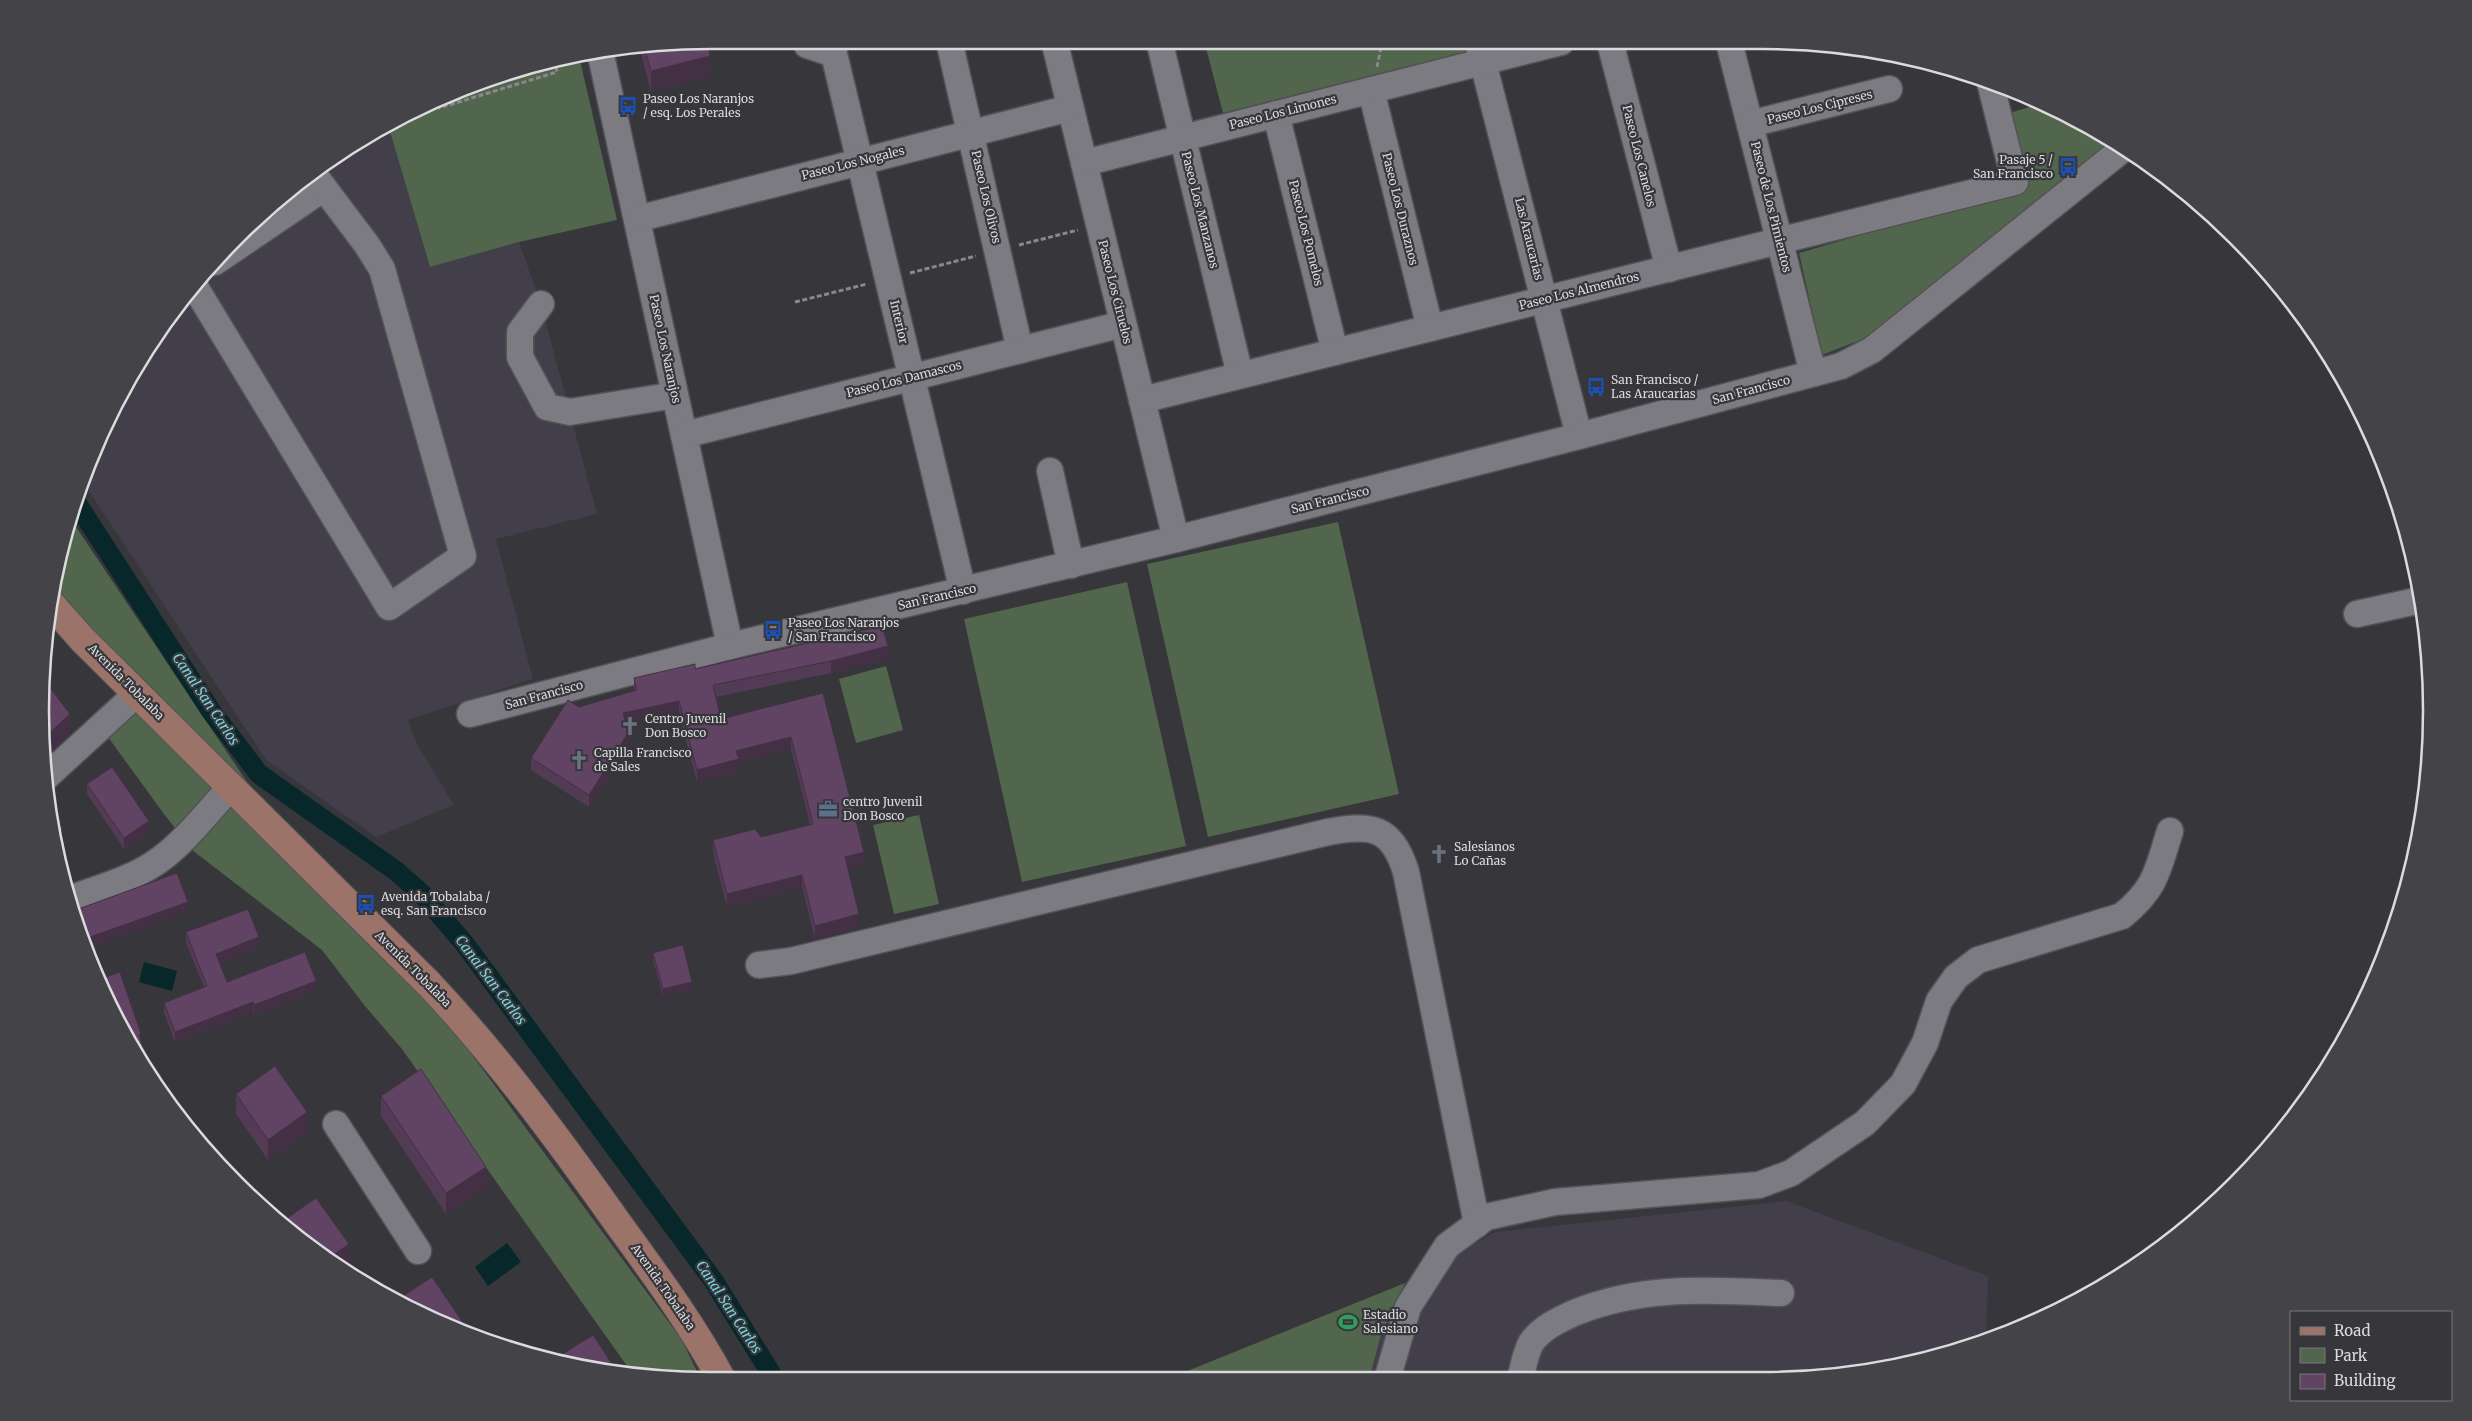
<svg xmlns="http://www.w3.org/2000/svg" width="2472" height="1421" font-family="Merriweather,serif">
	<rect width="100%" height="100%" fill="#37363b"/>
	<!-- built -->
	<g fill="#423e4a">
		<polygon points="388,125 430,267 519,242 541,304 597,514 496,539 533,679 408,720 417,744 454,805 376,837 266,760 83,482 109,414 153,338 236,237 303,178"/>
		<polygon points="1786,1201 1988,1276 1986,1341 1977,1346 1806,1380 1369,1380 1381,1335 1405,1283 1495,1232"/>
	</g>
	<!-- green -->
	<g fill="#51664c">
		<polygon points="1500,43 1223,113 1205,44"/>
		<polygon points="579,56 617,220 519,242 430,267 388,125 414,109 495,75"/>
		<polygon points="2037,105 2113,143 1863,339 1822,355 1799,253 2024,187 2006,114"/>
		<polygon points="70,518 247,782 242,785 89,635 53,588 63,537"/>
		<polygon points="1338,522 1399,794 1208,837 1147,564"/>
		<polygon points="1127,582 1186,846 1022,882 964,619"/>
		<polygon points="886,666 903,730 856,743 839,679"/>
		<polygon points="134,704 371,943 456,1033 682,1340 701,1380 666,1380 632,1373 402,1049 365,1006 322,950 192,850 164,814 105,733"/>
		<polygon points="919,815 939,904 894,914 873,825"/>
		<polygon points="1405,1283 1381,1335 1369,1380 1165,1380"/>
	</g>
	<!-- water -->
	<g fill="#07272b">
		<polygon points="144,962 177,971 172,991 139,982"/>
		<polygon points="507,1243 521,1262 488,1286 475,1267"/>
	</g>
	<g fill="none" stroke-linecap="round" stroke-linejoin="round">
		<!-- canal -->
		<polyline stroke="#07272b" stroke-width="20" points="76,502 211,711 259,774 396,871 420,892 464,943 713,1280 775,1380"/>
		<!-- minor casing -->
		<g stroke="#535257" stroke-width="29">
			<g id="minor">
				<polyline points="1610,42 1669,269"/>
				<polyline points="1729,42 1813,373"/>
				<polyline points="1478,43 1579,436"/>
				<polyline points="1055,44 1176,539"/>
				<polyline points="1160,44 1240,375"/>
				<polyline points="807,45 834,54 963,591"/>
				<polyline points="950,45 1020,350"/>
				<polyline points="600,51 730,646"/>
				<polyline points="1371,90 1430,328"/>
				<polyline points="1276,114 1335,352"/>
				<polyline points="1750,124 1889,89"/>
				<polyline points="1084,163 1561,42"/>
				<polyline points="637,219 1070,108"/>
				<polyline points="215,262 324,188"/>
				<polyline points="195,287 389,607 463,556 382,269 367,245 312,172"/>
				<polyline points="541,304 520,332 520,357 547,407 570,412 675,395"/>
				<polyline points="1142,400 2015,182 1990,82"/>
				<polyline points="684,435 1123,324"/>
				<polyline points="1050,471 1071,565"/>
				<polyline points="2357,614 2421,600"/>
				<polyline points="470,714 730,646 1176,539 1579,436 1841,366 1872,350 2124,148"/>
				<polyline points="46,777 130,700"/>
				<path d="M70 899C98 888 130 880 155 863 184 844 207 812 231 787"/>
				<path d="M759 965 791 961 1328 832C1371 824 1392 826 1406 872L1477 1224"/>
				<polyline points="336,1124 418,1251"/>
				<path d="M1387 1380 1408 1307 1447 1246 1486 1217 1555 1202 1759 1185 1791 1173 1865 1123 1903 1084 1925 1043 1939 1001 1956 977 1978 960 2122 916C2156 888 2157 872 2170 831"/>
				<path d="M1520 1380C1523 1368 1525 1354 1531 1343 1541 1328 1559 1320 1574 1313 1643 1285 1709 1290 1781 1293"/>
			</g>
		</g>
		<!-- major casing -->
		<g stroke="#535257" stroke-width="30">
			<path id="major" d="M50 603 82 639 429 984C498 1057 559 1140 617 1222 654 1273 692 1324 722 1380"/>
		</g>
		<!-- path -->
		<g stroke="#89888c" stroke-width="3" stroke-dasharray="5 2.5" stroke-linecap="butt">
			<polyline points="1377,67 1382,43"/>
			<polyline points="429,103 439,108 557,72 555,62"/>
			<polyline points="1019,245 1078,230"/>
			<polyline points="910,273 976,256"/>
			<polyline points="795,302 867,284"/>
		</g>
		<!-- minor -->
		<use href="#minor" stroke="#7c7b81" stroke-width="26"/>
		<!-- major -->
		<use href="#major" stroke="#9c7369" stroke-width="28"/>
	</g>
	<!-- wall -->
	<g fill="#533a55">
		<polygon points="708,45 710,76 651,92 639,46"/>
		<polygon points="882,626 888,659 831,673 716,697 721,719 823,693 864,865 848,869 859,927 815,939 802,887 727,907 713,853 713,840 761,837 810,825 791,749 739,763 739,772 697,783 679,713 626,725 628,746 589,807 531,770 531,758 579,707 634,691 634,678 695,669"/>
		<polygon points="87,784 149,831 124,849 87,794"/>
		<polygon points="186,932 259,948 220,963 227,982 316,991 254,1015 253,1012 175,1042 164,1013 164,1003 204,987 186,943"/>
		<polygon points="653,953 692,989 663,996 653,960"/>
		<polygon points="236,1094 307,1133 268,1160 236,1114"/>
		<polygon points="381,1096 486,1187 446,1214 381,1116"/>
	</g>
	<!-- shaded-wall -->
	<g fill="#443045">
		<polygon points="710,56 710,76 651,92 651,71"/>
		<polygon points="888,646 888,659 831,673 831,661"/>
		<polygon points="679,701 679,713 623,726 623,713"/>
		<polygon points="70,714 70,734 43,760 41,754 42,740"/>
		<polygon points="628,733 628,746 589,807 589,795"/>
		<polygon points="791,737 791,749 739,763 739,772 697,783 697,770 736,751"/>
		<polygon points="149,821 149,831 124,849 124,838"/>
		<polygon points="63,829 63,840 59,842 57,833"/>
		<polygon points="864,852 864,865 845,870 845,857"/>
		<polygon points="802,875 802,887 727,907 727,894"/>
		<polygon points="188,902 188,912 86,949 82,940"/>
		<polygon points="859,914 859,927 815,939 815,926"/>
		<polygon points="259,937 259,948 216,965 216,954"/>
		<polygon points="316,981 316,991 254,1015 254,1005"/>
		<polygon points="692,982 692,989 663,996 663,989"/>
		<polygon points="253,1002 253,1012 175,1042 175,1032"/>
		<polygon points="307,1112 307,1133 268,1160 268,1140"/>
		<polygon points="486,1167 486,1187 446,1214 446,1193"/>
		<polygon points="349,1244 349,1264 341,1270 327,1259"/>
	</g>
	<!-- building -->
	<g fill="#614463" stroke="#443045">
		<polygon points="708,45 710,56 651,71 644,46"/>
		<polygon points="882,626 888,646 831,661 713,685 721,719 823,693 864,852 845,857 859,914 815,926 802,875 727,894 713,840 755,829 761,837 813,824 791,737 736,751 739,759 697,770 679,701 623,713 628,733 589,795 531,758 568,700 579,707 637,690 634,678 695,664 695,669"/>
		<polygon points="44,680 70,714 42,740"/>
		<polygon points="112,767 149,821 124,838 87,784"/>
		<polygon points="54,818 63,829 57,833"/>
		<polygon points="177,873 188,902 82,940 76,926 73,911"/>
		<polygon points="248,909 259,937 216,954 227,982 305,952 316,981 254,1005 253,1002 175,1032 164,1003 207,986 186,932"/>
		<polygon points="683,945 692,982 663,989 653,953"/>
		<polygon points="120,972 141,1034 139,1035 155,1084 130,1046 100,979"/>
		<polygon points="275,1066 307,1112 268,1140 236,1094"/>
		<polygon points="421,1069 486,1167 446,1193 381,1096"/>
		<polygon points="316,1198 349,1244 327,1259 280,1223"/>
		<polygon points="432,1277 470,1333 400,1298"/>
		<polygon points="593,1335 616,1370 556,1358"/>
	</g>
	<!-- icons -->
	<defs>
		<g id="bus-bare" transform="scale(1.5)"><path d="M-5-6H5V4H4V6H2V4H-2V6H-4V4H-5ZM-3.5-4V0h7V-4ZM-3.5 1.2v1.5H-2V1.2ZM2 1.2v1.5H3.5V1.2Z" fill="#1a4fb4" stroke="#37363b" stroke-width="2.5" paint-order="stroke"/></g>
		<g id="church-bare" transform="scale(1.5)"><path d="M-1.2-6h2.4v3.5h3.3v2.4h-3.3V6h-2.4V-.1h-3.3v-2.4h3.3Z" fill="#6b7280" stroke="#37363b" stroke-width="2.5" paint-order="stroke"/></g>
		<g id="office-bare" transform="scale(1.5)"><path d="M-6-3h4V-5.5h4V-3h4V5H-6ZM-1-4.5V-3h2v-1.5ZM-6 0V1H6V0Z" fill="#5c6f8a" stroke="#37363b" stroke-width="2.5" paint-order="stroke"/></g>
		<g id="stadium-bare" transform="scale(1.5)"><path d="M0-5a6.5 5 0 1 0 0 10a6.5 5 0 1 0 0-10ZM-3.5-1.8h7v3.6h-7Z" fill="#2e9e5b" stroke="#37363b" stroke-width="2.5" paint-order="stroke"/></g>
	</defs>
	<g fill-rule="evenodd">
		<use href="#bus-bare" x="628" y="106"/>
		<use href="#bus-bare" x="2068" y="167"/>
		<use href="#bus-bare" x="1596" y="387"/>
		<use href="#bus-bare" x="773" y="630"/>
		<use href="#church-bare" x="630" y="726"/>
		<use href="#church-bare" x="579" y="760"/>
		<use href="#office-bare" x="828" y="809"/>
		<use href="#church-bare" x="1439" y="854"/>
		<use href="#bus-bare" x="366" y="904"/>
		<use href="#stadium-bare" x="1348" y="1322"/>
	</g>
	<g text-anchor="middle" stroke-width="4.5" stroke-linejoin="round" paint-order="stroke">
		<!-- poi labels -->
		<g font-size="12" fill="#dbdbde" stroke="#37363b" text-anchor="start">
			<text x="643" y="103">Paseo Los Naranjos<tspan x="643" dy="14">/ esq. Los Perales</tspan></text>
			<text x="2053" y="164" text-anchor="end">Pasaje 5 /<tspan x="2053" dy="14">San Francisco</tspan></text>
			<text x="1611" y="384">San Francisco /<tspan x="1611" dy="14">Las Araucarias</tspan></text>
			<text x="788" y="627">Paseo Los Naranjos<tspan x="788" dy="14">/ San Francisco</tspan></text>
			<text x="645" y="723">Centro Juvenil<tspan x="645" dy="14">Don Bosco</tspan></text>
			<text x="594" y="757">Capilla Francisco<tspan x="594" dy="14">de Sales</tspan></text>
			<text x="843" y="806">centro Juvenil<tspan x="843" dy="14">Don Bosco</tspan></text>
			<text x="1454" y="851">Salesianos<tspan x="1454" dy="14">Lo Cañas</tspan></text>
			<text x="381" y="901">Avenida Tobalaba /<tspan x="381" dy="14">esq. San Francisco</tspan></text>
			<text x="1363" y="1319">Estadio<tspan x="1363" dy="14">Salesiano</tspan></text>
		</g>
		<!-- street labels -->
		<g font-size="12" fill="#dbdbde" stroke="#37363b">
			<text transform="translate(1820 107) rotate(-14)" y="4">Paseo Los Cipreses</text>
			<text transform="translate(1283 112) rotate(-14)" y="4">Paseo Los Limones</text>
			<text transform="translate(1639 156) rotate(76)" y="4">Paseo Los Canelos</text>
			<text transform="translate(853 163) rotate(-14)" y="4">Paseo Los Nogales</text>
			<text transform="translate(986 197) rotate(77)" y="4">Paseo Los Olivos</text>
			<text transform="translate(1771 207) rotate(76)" y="4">Paseo de Los Pimientos</text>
			<text transform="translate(1400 209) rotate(76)" y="4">Paseo Los Duraznos</text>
			<text transform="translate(1200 210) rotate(76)" y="4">Paseo Los Manzanos</text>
			<text transform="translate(1306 233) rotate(76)" y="4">Paseo Los Pomelos</text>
			<text transform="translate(1529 239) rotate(76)" y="4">Las Araucarias</text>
			<text transform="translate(1579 291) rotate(-14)" y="4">Paseo Los Almendros</text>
			<text transform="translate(1115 292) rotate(76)" y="4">Paseo Los Ciruelos</text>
			<text transform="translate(899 322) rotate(77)" y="4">Interior</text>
			<text transform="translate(665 349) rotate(78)" y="4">Paseo Los Naranjos</text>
			<text transform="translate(904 379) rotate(-14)" y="4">Paseo Los Damascos</text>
			<text transform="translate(1751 390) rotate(-15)" y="4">San Francisco</text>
			<text transform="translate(1330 500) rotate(-14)" y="4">San Francisco</text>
			<text transform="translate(937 597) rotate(-13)" y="4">San Francisco</text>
			<text transform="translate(126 682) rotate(45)" y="4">Avenida Tobalaba</text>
			<text transform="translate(544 695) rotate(-15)" y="4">San Francisco</text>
			<text transform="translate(413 969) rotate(45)" y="4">Avenida Tobalaba</text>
			<text transform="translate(663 1287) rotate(55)" y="4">Avenida Tobalaba</text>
		</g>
		<!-- water labels -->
		<g font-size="14" font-style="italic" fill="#76d6e1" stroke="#37363b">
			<text transform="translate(206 699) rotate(56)" y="5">Canal San Carlos</text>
			<text transform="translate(491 980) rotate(53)" y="5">Canal San Carlos</text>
			<text transform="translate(729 1307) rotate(57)" y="5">Canal San Carlos</text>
		</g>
	</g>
	<!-- crop -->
	<path d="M0 0H2472V1421H0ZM710 49H1762A661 661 0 0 1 2423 710V711A661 661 0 0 1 1762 1372H710A661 661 0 0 1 49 711V710A661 661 0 0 1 710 49Z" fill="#444348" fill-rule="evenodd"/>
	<path fill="none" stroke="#dbdbde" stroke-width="2.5" d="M710 49H1762A661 661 0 0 1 2423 710V711A661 661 0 0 1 1762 1372H710A661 661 0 0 1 49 711V710A661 661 0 0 1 710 49Z"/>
	<!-- legend -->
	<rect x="2290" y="1311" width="162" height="90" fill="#37363b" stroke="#79787c"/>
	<rect x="2300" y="1327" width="25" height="8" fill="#9c7369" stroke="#79787c"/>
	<text x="2334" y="1336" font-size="15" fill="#dbdbde">Road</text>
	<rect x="2300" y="1348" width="25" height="15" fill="#51664c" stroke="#79787c"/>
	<text x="2334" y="1361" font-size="15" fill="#dbdbde">Park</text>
	<rect x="2300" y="1374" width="25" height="15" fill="#614463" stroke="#79787c"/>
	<text x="2334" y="1386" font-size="15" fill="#dbdbde">Building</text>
</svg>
